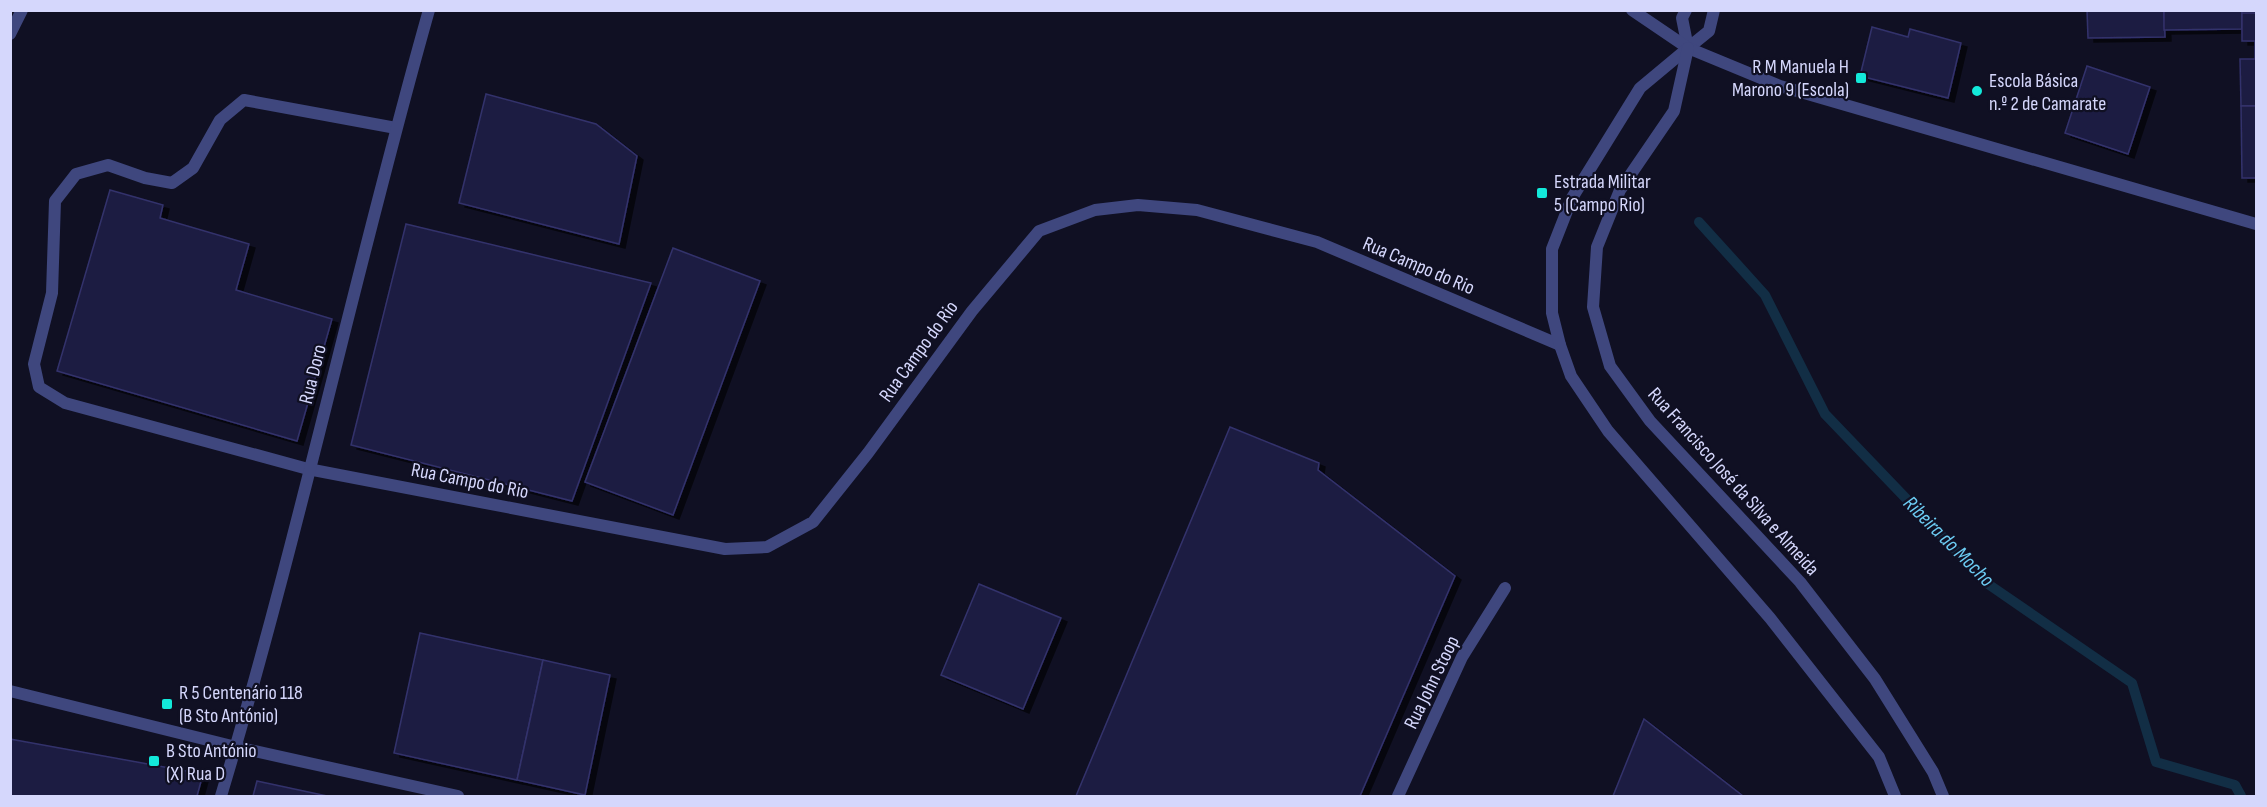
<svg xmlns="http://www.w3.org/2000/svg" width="2267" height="807" font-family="'Sofia Sans Condensed',sans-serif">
	<defs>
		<filter id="shadow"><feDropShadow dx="6" dy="4" stdDeviation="0" flood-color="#0009"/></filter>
	</defs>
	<rect width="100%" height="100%" fill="#101023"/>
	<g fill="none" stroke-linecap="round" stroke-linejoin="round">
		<!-- stream -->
		<polyline stroke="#122e45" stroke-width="10" points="1699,222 1765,295 1825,414 1988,584 2132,683 2156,762 2235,785 2241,796"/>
	</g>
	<!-- building -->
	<g fill="#1f1e42" stroke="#33326c" stroke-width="1.5" filter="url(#shadow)">
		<polygon points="2087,10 2164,10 2165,37 2088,38"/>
		<polygon points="2164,10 2242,10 2242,29 2164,30"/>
		<polygon points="2256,10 2256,59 2255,59 2255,41 2242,41 2242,13 2256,13"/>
		<polygon points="1872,27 1908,37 1910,29 1961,43 1948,98 1860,76"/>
		<polygon points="2240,59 2256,59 2256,106 2241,106"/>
		<polygon points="2087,66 2150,87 2128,154 2065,133"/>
		<polygon points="486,94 596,124 637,156 619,244 459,203"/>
		<polygon points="2241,106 2256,106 2256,178 2242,178"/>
		<polygon points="110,190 163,205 160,218 249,244 236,290 332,319 297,441 57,371"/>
		<polygon points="406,224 651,283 572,501 351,445"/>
		<polygon points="673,248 760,281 673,515 585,482"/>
		<polygon points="1230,427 1319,463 1318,470 1455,576 1360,796 1076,796"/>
		<polygon points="979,584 1061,618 1023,709 941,675"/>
		<polygon points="420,633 543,660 517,780 394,753"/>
		<polygon points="543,660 610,675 585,795 517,780"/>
		<polygon points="1644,719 1743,796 1613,796"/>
		<polygon points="10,739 203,774 197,796 10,796"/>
		<polygon points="257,781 327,796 253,796"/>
	</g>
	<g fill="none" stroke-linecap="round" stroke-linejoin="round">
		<!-- service -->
		<g stroke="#3f477e" stroke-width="12">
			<polyline points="396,128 244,100 220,120 193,168 172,183 145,178 108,165 76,174 55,201 52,293 34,364 39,387 65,403 308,469 725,549 767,547 813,522 868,453 972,311 1039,231 1095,210 1138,205 1197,210 1317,242 1560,345"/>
			<polyline points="10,691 236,747 458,796"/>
			<path d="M221 796C299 537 355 271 429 10"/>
			<polyline points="1398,796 1462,657 1505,588"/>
		</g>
		<!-- minor -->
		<g stroke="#3f477e" stroke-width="12">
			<polyline points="1686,10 1682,18 1688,48 1709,31 1714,10"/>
			<polyline points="10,34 22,10"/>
		</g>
		<!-- tertiary -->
		<g stroke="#3f477e" stroke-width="12">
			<polyline points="1632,10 1688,48 1780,86 2256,224"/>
			<polyline points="1688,48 1640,88 1572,198 1552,249 1552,313 1560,345 1571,376 1608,431 1770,618 1879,757 1895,796"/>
			<polyline points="1688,48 1674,111 1620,190 1597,247 1593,307 1610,366 1650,421 1800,582 1875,679 1933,772 1943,796"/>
		</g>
	</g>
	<!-- markers -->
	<g fill="#13e9da" stroke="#101023" stroke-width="2">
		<rect x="1855" y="72" width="12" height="12" rx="3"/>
		<circle cx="1977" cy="91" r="6"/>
		<rect x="1536" y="187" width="12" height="12" rx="3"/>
		<rect x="161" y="698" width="12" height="12" rx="3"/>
		<rect x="148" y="755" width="12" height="12" rx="3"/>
	</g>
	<g text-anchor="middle" stroke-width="4.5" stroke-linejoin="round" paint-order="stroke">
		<!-- poi labels -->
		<g font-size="20" fill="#d5d7fc" stroke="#101023" text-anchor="start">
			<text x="1849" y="73" text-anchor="end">R M Manuela H<tspan x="1849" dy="23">Marono 9 (Escola)</tspan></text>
			<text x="1989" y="87">Escola Básica<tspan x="1989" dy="23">n.º 2 de Camarate</tspan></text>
			<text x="1554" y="188">Estrada Militar<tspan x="1554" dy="23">5 (Campo Rio)</tspan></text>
			<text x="179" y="699">R 5 Centenário 118<tspan x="179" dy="23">(B Sto António)</tspan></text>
			<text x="166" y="757">B Sto António<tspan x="166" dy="23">(X) Rua D</tspan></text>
		</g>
		<!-- street labels -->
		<g font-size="20" fill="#d5d7fc" stroke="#101023">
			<text transform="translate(1419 265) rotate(23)" y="7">Rua Campo do Rio</text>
			<text transform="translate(918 351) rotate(-54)" y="7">Rua Campo do Rio</text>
			<text transform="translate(312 374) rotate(-76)" y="7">Rua Doro</text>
			<text transform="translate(470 480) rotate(11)" y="7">Rua Campo do Rio</text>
			<text transform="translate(1734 481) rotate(48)" y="7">Rua Francisco José da Silva e Almeida</text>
			<text transform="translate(1431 682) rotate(-64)" y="7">Rua John Stoop</text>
		</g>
		<!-- water labels -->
		<g font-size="21" font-style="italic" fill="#6cccf3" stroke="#101023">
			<text transform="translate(1949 541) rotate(45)" y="7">Ribeira do Mocho</text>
		</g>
	</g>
	<!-- border -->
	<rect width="2267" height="807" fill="none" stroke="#d5d7fc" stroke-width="24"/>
</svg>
